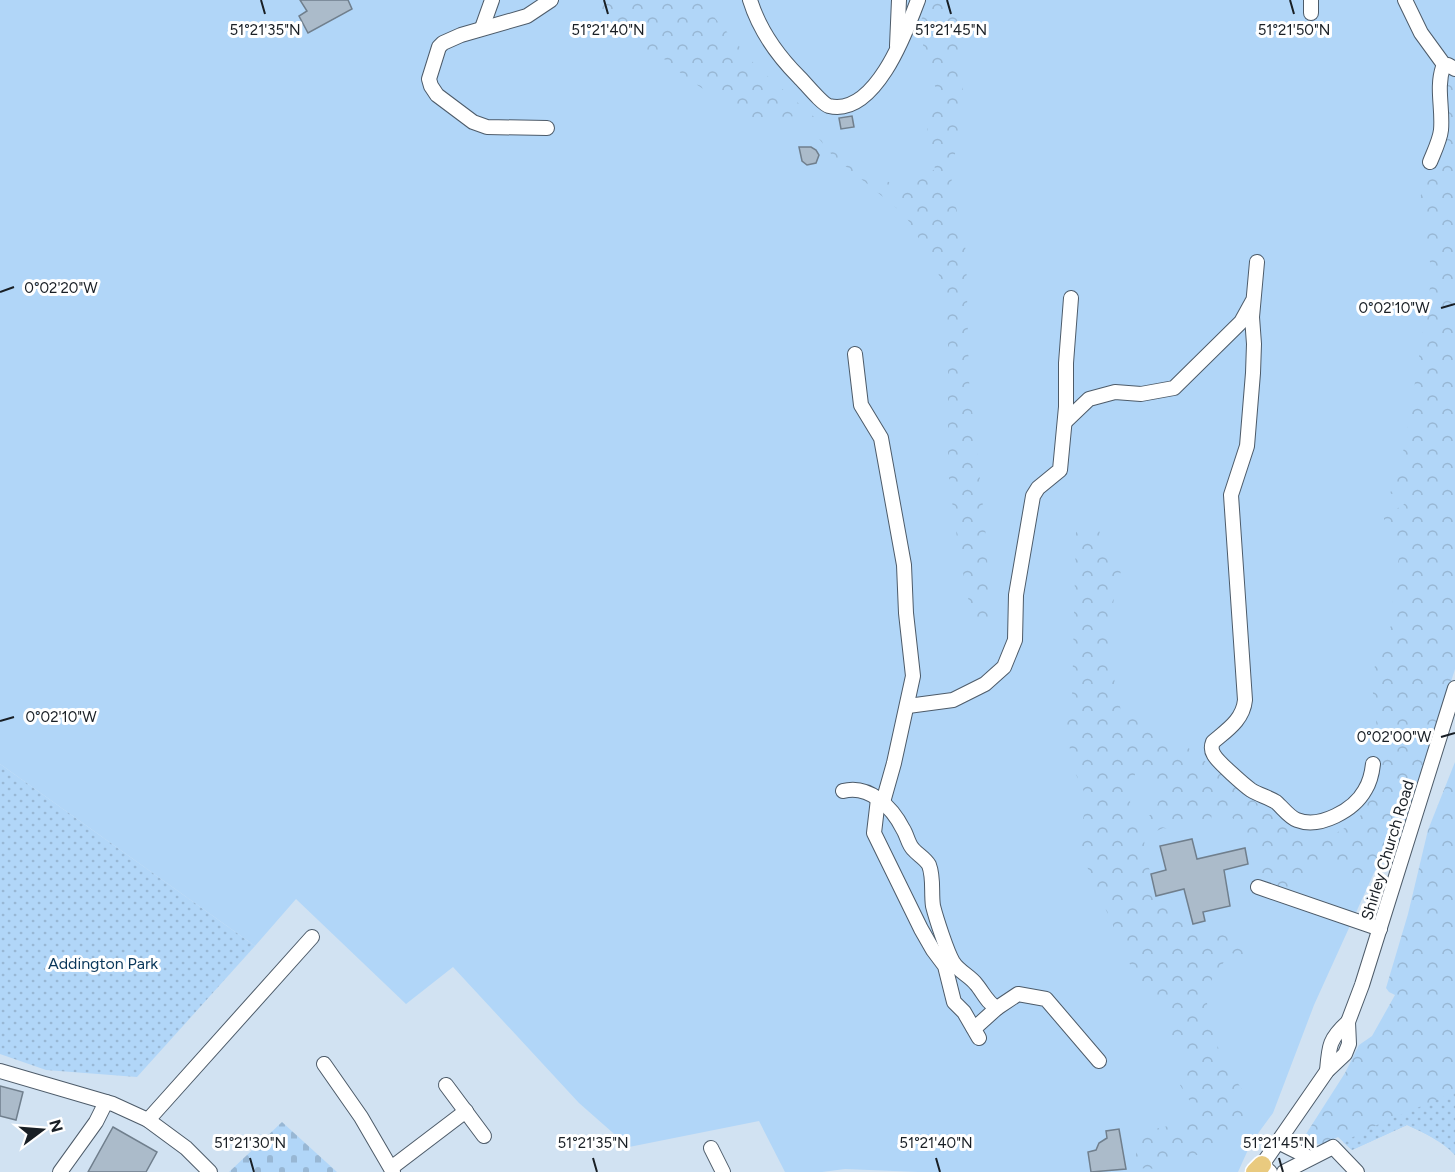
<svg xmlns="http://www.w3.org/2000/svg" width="1455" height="1172" font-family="Figtree,sans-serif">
	<defs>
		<pattern id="forest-crowns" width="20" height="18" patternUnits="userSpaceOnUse" patternTransform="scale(1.5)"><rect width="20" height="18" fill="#b1d6f8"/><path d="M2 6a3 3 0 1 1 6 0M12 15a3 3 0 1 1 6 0" fill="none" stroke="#98b7d4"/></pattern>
		<pattern id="cemetery-stones" width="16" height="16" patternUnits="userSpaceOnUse" patternTransform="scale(1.5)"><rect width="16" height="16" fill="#b1d6f8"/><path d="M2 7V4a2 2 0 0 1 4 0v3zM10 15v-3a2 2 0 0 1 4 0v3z" fill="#98b7d4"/></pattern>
		<pattern id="park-dots" width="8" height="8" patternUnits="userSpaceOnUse" patternTransform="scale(1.5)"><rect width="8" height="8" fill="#b1d6f8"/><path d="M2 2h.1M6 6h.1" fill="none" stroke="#98b7d4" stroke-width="1.8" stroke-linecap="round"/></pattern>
	</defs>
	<rect width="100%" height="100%" fill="#d1e2f2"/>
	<!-- green -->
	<polygon fill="#b1d6f8" points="0,0 1455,0 1455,590 1383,853 1314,1005 1273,1113 1251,1143 1238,1172 918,1172 845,1169 822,1172 785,1172 759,1121 629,1147 579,1103 453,967 406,1004 296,899 255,946 0,764"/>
	<!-- forest -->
	<g fill="url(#forest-crowns)" fill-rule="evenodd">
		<polygon points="601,0 714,0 715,18 756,66 813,116 864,172 906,189 935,169 927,128 937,91 927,66 919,23 933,0 961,0 957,21 963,92 951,185 966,251 969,381 985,525 992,635 974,627 959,553 948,471 948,329 946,298 937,269 905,215 832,155 801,116 746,118 684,76 666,60 611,38 600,14"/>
		<path d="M1447 77 1455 80V669L1396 856 1383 853 1368 883 1325 864 1314 868 1310 879 1293 892 1273 890 1258 870V850L1226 810 1214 804 1211 819 1177 830 1163 828 1144 837 1145 852 1156 896 1178 905 1193 924 1256 947 1244 955 1230 953 1211 981 1207 1003 1215 1040 1223 1059 1247 1098 1244 1125 1227 1143 1161 1169 1135 1168 1137 1140 1145 1131 1173 1125 1189 1116 1191 1103 1180 1085 1190 1069 1184 1054 1173 1045 1170 1015 1139 985 1078 846 1087 798 1072 766 1066 718 1072 701 1076 532 1096 521 1104 546 1124 562C1112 596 1107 631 1112 667 1114 682 1119 697 1121 712L1186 746 1268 812 1297 832 1333 835 1358 820 1369 800 1380 756 1371 676 1394 618 1392 588 1399 558 1384 528V509C1399 510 1404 508 1410 494L1407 492 1390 494 1405 445 1432 275 1420 199ZM1145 773 1156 781 1162 794 1154 812 1138 824 1135 809 1130 802 1135 774Z"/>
		<path d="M1455 762V1155C1442 1141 1424 1133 1407 1125L1352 1150 1338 1137C1321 1145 1318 1149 1306 1134L1345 1073 1359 1045 1372 1036 1395 995 1389 992 1386 988 1408 914 1428 830Z"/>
	</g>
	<!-- cemetery -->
	<polygon fill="url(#cemetery-stones)" points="282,1122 337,1172 229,1172"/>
	<!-- park -->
	<g fill="url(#park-dots)">
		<polygon points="0,764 255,946 137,1077 46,1070 0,1054"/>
		<path d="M1455 1092V1155C1443 1141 1424 1133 1407 1125L1352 1150 1343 1142 1381 1123Z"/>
	</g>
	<!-- building -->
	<g fill="#abbbca" stroke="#707f8d" stroke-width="1.5">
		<polygon points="300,0 348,0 352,9 308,33 299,16 307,11"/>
		<polygon points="852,116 854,127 841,129 839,118"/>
		<polygon points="799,147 811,147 816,150 819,155 816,163 807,165 802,161"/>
		<polygon points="1192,839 1197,859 1245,848 1248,864 1224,870 1230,906 1203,912 1205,921 1193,924 1184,889 1156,896 1151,874 1166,870 1160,846"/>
		<polygon points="0,1086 23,1092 16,1120 0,1116"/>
		<polygon points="113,1127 157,1152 146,1172 88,1172"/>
		<polygon points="1119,1129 1126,1169 1091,1172 1088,1152 1096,1150 1099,1143 1107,1138 1106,1131"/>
	</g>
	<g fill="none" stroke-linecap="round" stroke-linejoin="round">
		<!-- minor casing -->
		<g stroke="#4d5b69" stroke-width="16">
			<g id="minor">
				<path d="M750 0C759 29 778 56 799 77 806 84 822 104 829 106 875 117 906 32 918 0"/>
				<polyline points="1311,0 1311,13"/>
				<polyline points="1405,0 1421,33 1445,66"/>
				<polyline points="482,28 492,0"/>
				<polyline points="897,46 899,0"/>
				<polyline points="547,128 487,127 473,122 437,95 431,86 429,79 439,47 443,43 461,35 527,16 551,0"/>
				<path d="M1430 162C1434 152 1440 140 1441 130 1443 108 1436 88 1443 67L1448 65 1455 69"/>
				<path d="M1257 262 1252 317 1254 344 1253 373 1247 446 1231 495 1245 700C1243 720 1227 730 1213 742 1211 747 1211 750 1214 755 1218 762 1244 785 1251 790 1259 795 1268 797 1276 802 1283 808 1289 817 1297 820 1320 829 1354 810 1365 790 1370 782 1372 773 1373 764"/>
				<polyline points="855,354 861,405 881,438 904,565 906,613 913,676 894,763 883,802"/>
				<polyline points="1065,422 1089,399 1115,392 1141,394 1174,388 1241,322 1252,302"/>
				<polyline points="908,706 953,700 985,684 1004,667 1015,640 1016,595 1033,496 1038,488 1060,470 1066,407 1066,363 1071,298"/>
				<path d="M843 791C869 784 892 807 903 829 907 835 908 844 913 849 918 855 925 858 929 865 934 878 931 893 933 906 936 918 947 952 953 962 958 971 970 976 976 984 983 992 987 1003 997 1008L1018 994 1046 999 1099 1061"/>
				<polyline points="878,799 874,833 921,929 933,950 945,966 954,1002 964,1012 979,1038"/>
				<polyline points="1258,887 1380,929"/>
				<polyline points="973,1027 977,1026 997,1008"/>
				<polyline points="324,1064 361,1117 393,1172"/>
				<polyline points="0,1071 113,1104 148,1120 186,1148 210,1172"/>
				<path d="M1327 1071C1329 1046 1329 1039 1348 1022"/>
				<polyline points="446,1085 484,1136"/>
				<polyline points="148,1120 312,937"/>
				<polyline points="1278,1142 1310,1158"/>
				<polyline points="711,1148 723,1172"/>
				<polyline points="391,1168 466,1111"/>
				<polyline points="60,1172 96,1122 106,1102"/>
				<polyline points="1270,1172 1262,1165 1327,1071 1345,1054 1349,1044 1348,1022 1362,985 1455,688"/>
				<polyline points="1284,1172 1333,1147 1357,1172"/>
			</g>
		</g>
		<!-- major casing -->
		<g stroke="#fff" stroke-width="21">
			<polyline id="major" points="1255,1172 1262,1165"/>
		</g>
		<!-- minor -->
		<use href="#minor" stroke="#fff" stroke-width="14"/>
		<!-- major -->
		<use href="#major" stroke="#e9ca7f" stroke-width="18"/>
	</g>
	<!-- ticks -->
	<path fill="none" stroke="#191f25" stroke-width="2" d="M261 0 265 14M604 0 608 14M947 0 951 14M1290 0 1294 14M0 292 14 287M1441 308 1455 304M0 721 14 717M1441 737 1455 733M250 1158 254 1172M593 1158 597 1172M936 1158 940 1172M1279 1158 1283 1172"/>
	<g text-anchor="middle" stroke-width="6" stroke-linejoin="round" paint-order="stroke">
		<!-- street labels -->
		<g font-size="16" fill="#191f25" stroke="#fff">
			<text transform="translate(1387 850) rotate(-73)" y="6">Shirley Church Road</text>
		</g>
		<!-- park labels -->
		<g font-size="16" fill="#0a375a" stroke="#fff">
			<text x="103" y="969">Addington Park</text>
		</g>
	</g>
	<g font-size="15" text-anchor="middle" fill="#191f25" stroke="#fff" stroke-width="6" stroke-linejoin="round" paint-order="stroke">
		<text x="265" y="35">51°21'35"N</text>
		<text x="608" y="35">51°21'40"N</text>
		<text x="951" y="35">51°21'45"N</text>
		<text x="1294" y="35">51°21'50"N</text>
		<text x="61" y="293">0°02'20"W</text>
		<text x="1394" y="313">0°02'10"W</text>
		<text x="61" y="722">0°02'10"W</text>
		<text x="1394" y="742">0°02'00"W</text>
		<text x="250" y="1148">51°21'30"N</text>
		<text x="593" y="1148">51°21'35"N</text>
		<text x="936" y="1148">51°21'40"N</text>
		<text x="1279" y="1148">51°21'45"N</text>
	</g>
	<!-- north arrow -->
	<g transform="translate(42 1130) rotate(74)" stroke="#ffffff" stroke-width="4.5" paint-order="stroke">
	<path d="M0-4.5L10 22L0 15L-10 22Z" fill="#191f25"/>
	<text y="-9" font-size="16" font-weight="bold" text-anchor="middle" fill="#191f25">N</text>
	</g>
</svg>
